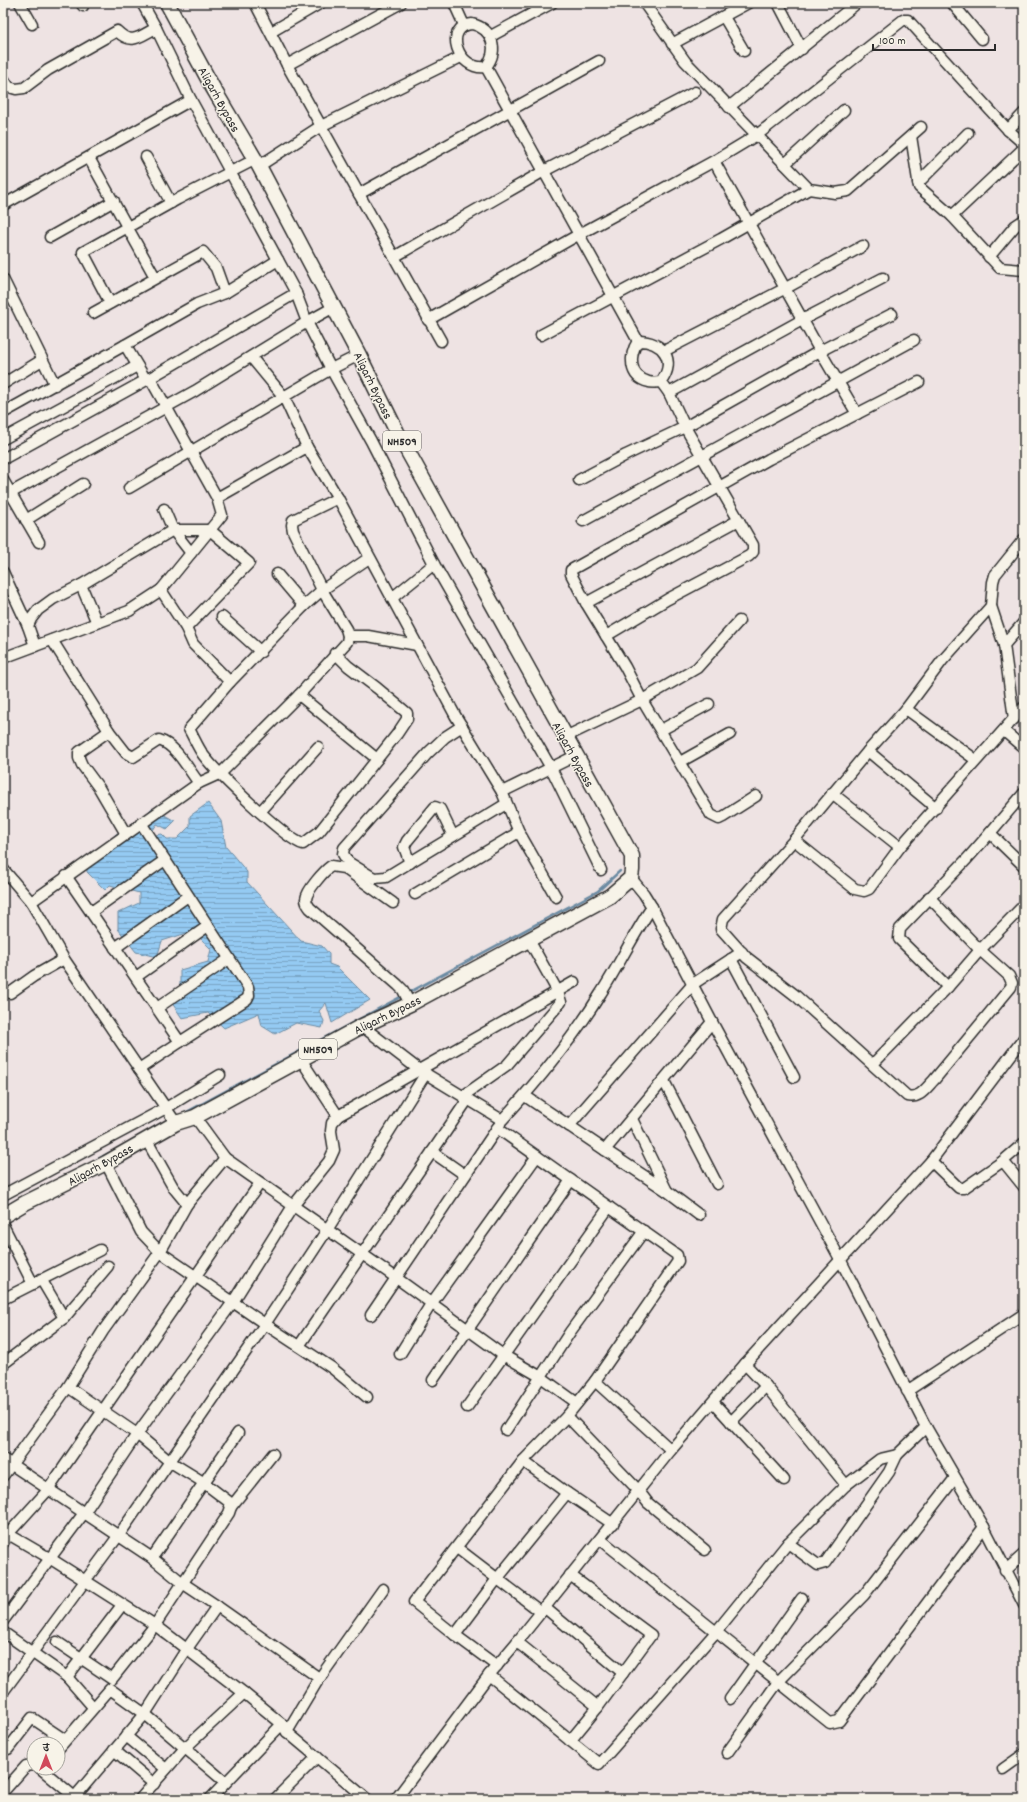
<svg xmlns="http://www.w3.org/2000/svg" width="1027" height="1802" font-family="Dekko,'Playpen Sans Deva',sans-serif">
	<defs>
		<pattern id="water-rules" width="6" height="5" patternUnits="userSpaceOnUse"><rect width="6" height="5" fill="#94caf2"/><path d="M0 2.5h6" fill="none" stroke="#79a4c4"/></pattern>
	</defs>
	<rect width="100%" height="100%" fill="#eee3e3"/>
	<filter id="ink" filterUnits="userSpaceOnUse"><feTurbulence type="fractalNoise" baseFrequency=".025" numOctaves="2"/><feDisplacementMap in="SourceGraphic" scale="8" xChannelSelector="R" yChannelSelector="G"/><feConvolveMatrix kernelMatrix="1 2 1 2 8 2 1 2 1" color-interpolation-filters="sRGB"/></filter>
	<g filter="url(#ink)">
		<!-- water -->
		<polygon fill="url(#water-rules)" stroke="#6a8aa2" points="208,803 221,821 226,847 247,872 247,882 301,941 322,946 329,954 329,964 337,967 370,1000 332,1023 326,1003 319,1011 324,1021 322,1028 296,1023 275,1034 262,1026 259,1013 224,1028 208,1013 182,1018 170,1000 180,985 180,970 208,962 211,949 193,931 162,941 157,957 136,952 118,929 118,913 139,903 139,893 110,885 105,890 87,872 87,862 116,834 136,824 152,808 175,821 167,829 157,824 149,836 162,834 167,839 177,839 190,826 190,816"/>
		<g fill="none" stroke-linecap="round" stroke-linejoin="round">
			<!-- stream -->
			<g stroke="#6a8aa2" stroke-width="2.5">
				<polyline points="408,993 598,891 620,871"/>
				<polyline points="181,1115 404,995"/>
				<polyline points="96,1160 109,1153"/>
			</g>
			<!-- minor casing -->
			<g stroke="#2b2b2b" stroke-width="13">
				<g id="minor">
					<polyline points="20,3 32,24"/>
					<polyline points="81,3 83,6"/>
					<polyline points="142,3 156,28 191,100 296,293 307,322 331,369 371,441 434,564 551,768 601,870"/>
					<polyline points="255,3 287,65 441,341"/>
					<polyline points="454,3 464,25"/>
					<polyline points="644,3 685,61 809,189 835,193 848,191 921,127"/>
					<polyline points="778,3 802,49"/>
					<polyline points="952,3 982,39"/>
					<polyline points="724,17 744,51"/>
					<path d="M472 24C493 29 499 50 486 67 457 71 443 26 472 24Z"/>
					<polyline points="271,32 321,3"/>
					<polyline points="491,36 552,3"/>
					<polyline points="672,44 748,3"/>
					<polyline points="287,65 401,3"/>
					<polyline points="486,67 638,341"/>
					<path d="M3 78 9 87 16 89 24 88 48 70 117 31C132 46 140 36 156 28"/>
					<polyline points="729,107 857,3"/>
					<polyline points="1008,130 1024,113"/>
					<polyline points="911,136 919,187 952,216 1000,268 1024,270"/>
					<polyline points="146,157 171,203"/>
					<polyline points="89,158 155,277"/>
					<polyline points="714,161 820,351 857,414"/>
					<polyline points="785,164 844,110"/>
					<polyline points="259,166 321,126 461,57"/>
					<polyline points="918,183 968,133"/>
					<polyline points="359,194 599,61"/>
					<polyline points="3,205 191,100"/>
					<polyline points="952,216 1024,148"/>
					<polyline points="50,237 114,201"/>
					<polyline points="394,257 544,171 695,92"/>
					<polyline points="989,257 1015,226 1024,220"/>
					<polyline points="3,279 55,385"/>
					<polyline points="110,303 83,252 178,199 254,160"/>
					<polyline points="93,313 203,252 216,268 225,293"/>
					<polyline points="428,320 578,235 714,161 757,135 903,20 908,20 1008,130 1024,144"/>
					<polyline points="541,335 721,239 809,189"/>
					<path d="M638 341C663 341 677 360 661 382 658 382 652 383 649 382 628 377 629 355 638 341Z"/>
					<polyline points="664,351 786,288 863,246"/>
					<polyline points="251,357 284,397 307,447 338,498 455,715 502,792 519,832 556,897"/>
					<polyline points="150,378 217,498"/>
					<polyline points="146,380 125,345 197,304 225,293 278,260"/>
					<polyline points="3,384 42,360"/>
					<polyline points="669,393 802,320 883,278"/>
					<polyline points="3,413 125,345"/>
					<polyline points="3,439 137,366"/>
					<polyline points="3,459 150,378 296,293"/>
					<polyline points="3,480 39,542"/>
					<polyline points="579,480 626,455 685,427 820,351 892,314"/>
					<polyline points="129,488 331,369 359,355"/>
					<polyline points="3,497 195,391 307,322 334,307"/>
					<polyline points="164,509 173,530 191,553"/>
					<polyline points="26,520 83,484"/>
					<polyline points="583,521 914,340"/>
					<polyline points="3,572 28,626"/>
					<polyline points="277,574 304,606"/>
					<polyline points="81,585 97,623"/>
					<polyline points="392,598 434,564"/>
					<polyline points="586,603 739,520"/>
					<polyline points="991,606 993,582 995,575 1024,539"/>
					<polyline points="222,617 261,652"/>
					<polyline points="348,636 368,636 417,645"/>
					<polyline points="606,636 668,599 749,556 753,552 753,545 685,427 669,393 661,382"/>
					<path d="M52 640 109 731 126 753 133 757 159 740C176 745 188 769 199 783"/>
					<polyline points="1004,645 1024,622"/>
					<polyline points="35,646 28,626 31,619 38,610 53,599 81,585 173,530 210,530 249,563 186,628"/>
					<path d="M335 653 348 666 377 688 407 713V719L397 734 319 832 303 844C285 839 217 773 204 756 198 748 194 738 189 729L230 682 304 606 322 590 369 558"/>
					<polyline points="3,658 129,611 161,590"/>
					<polyline points="230,682 193,644 186,628 161,590 222,515 217,498 307,447"/>
					<polyline points="299,695 377,759"/>
					<polyline points="906,709 976,760"/>
					<polyline points="462,726 445,737 428,753 344,848 343,854 348,862 374,878 386,877 506,804"/>
					<polyline points="661,730 709,704"/>
					<polyline points="109,731 79,752 79,758 82,765 99,788 126,834"/>
					<polyline points="1004,731 1024,748"/>
					<polyline points="565,737 642,700 697,668 739,621"/>
					<polyline points="868,751 936,808"/>
					<polyline points="680,762 730,734"/>
					<polyline points="502,792 575,756"/>
					<polyline points="832,793 900,847"/>
					<polyline points="756,796 723,817 719,819 711,815 642,700 625,667 586,603 571,574 571,570 769,459 919,382"/>
					<polyline points="260,812 318,747"/>
					<polyline points="990,833 1024,793"/>
					<polyline points="794,840 855,889 864,891 869,889 900,847 1024,707"/>
					<polyline points="410,863 404,847 407,841 435,807 440,809 453,836"/>
					<polyline points="3,869 31,902 64,959 176,1123"/>
					<polyline points="66,876 180,1042 247,999 249,995 248,987 141,823"/>
					<polyline points="631,878 644,894 652,907 712,1022 840,1259 926,1427 984,1527 1024,1605"/>
					<polyline points="415,894 519,832"/>
					<path d="M929 897 980 950 1009 976 1012 983 1011 987 934 1080C926 1088 920 1099 907 1096L795 995 746 957 721 929 723 919 794 840 868 751 906 709 942 661 991 606 1004 645 1014 719"/>
					<polyline points="31,902 199,783 221,773 299,695 347,642 348,636 346,629 322,590 293,531 292,525 293,520 338,498"/>
					<path d="M393 903 344 868 331 866C324 871 307 890 306 899 306 903 308 905 310 908L398 985 403 990 410 1004"/>
					<polyline points="91,912 165,860"/>
					<polyline points="115,948 188,896"/>
					<polyline points="731,959 794,1077"/>
					<polyline points="136,977 208,926"/>
					<polyline points="948,987 899,939 900,929 967,859 990,833 1024,866"/>
					<polyline points="10,993 34,976 64,959"/>
					<polyline points="157,1008 229,959"/>
					<path d="M362 1026 418 1069 502 1120C538 1081 573 1039 601 993 619 965 633 935 652 907"/>
					<polyline points="300,1058 338,1116"/>
					<polyline points="873,1064 948,987 980,950 1024,905"/>
					<polyline points="139,1069 180,1042"/>
					<polyline points="664,1081 717,1184"/>
					<polyline points="463,1096 507,1065 561,1002 558,992 529,940"/>
					<polyline points="525,1096 605,1150"/>
					<polyline points="195,1117 225,1158 395,1277 503,1355 541,1377 577,1403"/>
					<polyline points="632,1119 667,1191"/>
					<polyline points="569,1126 693,984 742,952"/>
					<polyline points="497,1128 677,1255 678,1261 595,1381 671,1450"/>
					<polyline points="146,1139 173,1187 187,1204"/>
					<polyline points="931,1161 1024,1038"/>
					<polyline points="1003,1161 1024,1187"/>
					<polyline points="106,1163 141,1232 160,1252 265,1324 332,1368 367,1397"/>
					<polyline points="465,1175 432,1152 468,1099"/>
					<polyline points="3,1195 166,1108 220,1075"/>
					<polyline points="699,1215 667,1191 605,1150 712,1022"/>
					<polyline points="3,1225 33,1284"/>
					<polyline points="41,1279 64,1318"/>
					<polyline points="3,1299 100,1250"/>
					<polyline points="371,1315 500,1124"/>
					<polyline points="299,1346 432,1152"/>
					<polyline points="400,1354 431,1304 537,1156"/>
					<polyline points="3,1364 64,1318 108,1266"/>
					<polyline points="745,1364 766,1386 846,1485"/>
					<polyline points="433,1380 571,1180"/>
					<polyline points="907,1391 1024,1314"/>
					<polyline points="713,1402 784,1480"/>
					<polyline points="467,1407 609,1207"/>
					<polyline points="567,1416 638,1490 648,1503 705,1550"/>
					<polyline points="731,1422 766,1386"/>
					<polyline points="506,1430 570,1332 644,1231"/>
					<polyline points="3,1459 152,1558 184,1584 217,1606"/>
					<polyline points="523,1461 567,1493"/>
					<polyline points="3,1476 68,1387 103,1331 160,1252 187,1204 225,1158"/>
					<polyline points="231,1507 273,1454"/>
					<polyline points="3,1531 51,1559 155,1625 244,1693 282,1724 287,1732 367,1799"/>
					<polyline points="600,1539 830,1723 839,1721 984,1527"/>
					<polyline points="3,1543 8,1534 48,1490 260,1183"/>
					<polyline points="788,1543 818,1565 825,1563 889,1472 897,1455"/>
					<polyline points="457,1548 541,1612"/>
					<polyline points="152,1558 238,1433"/>
					<polyline points="1005,1571 1024,1554"/>
					<polyline points="570,1575 651,1635 598,1707 570,1741"/>
					<polyline points="544,1607 623,1673"/>
					<polyline points="3,1621 84,1513 137,1434 233,1302 293,1206 329,1161 334,1150 331,1131 332,1123 338,1116 574,982"/>
					<polyline points="3,1632 67,1677 93,1707"/>
					<polyline points="455,1635 497,1579 567,1493 613,1524"/>
					<polyline points="57,1642 112,1679 155,1625 229,1513 231,1507 228,1501 203,1482 169,1461 137,1434 68,1387"/>
					<polyline points="517,1642 598,1707"/>
					<polyline points="497,1666 455,1635 414,1602 523,1461 567,1416 595,1381"/>
					<polyline points="489,1675 599,1764 716,1632 788,1543 846,1485 880,1459 897,1455 926,1427"/>
					<polyline points="67,1677 122,1605"/>
					<polyline points="3,1692 119,1535 265,1324 327,1230 426,1073"/>
					<polyline points="730,1699 802,1598"/>
					<polyline points="287,1732 317,1682 383,1589"/>
					<polyline points="126,1736 166,1769"/>
					<polyline points="8,1749 32,1718 65,1740"/>
					<polyline points="58,1749 110,1689 145,1714 186,1650 217,1606 319,1678"/>
					<polyline points="114,1750 154,1784"/>
					<polyline points="727,1753 778,1682 864,1595 955,1478"/>
					<polyline points="40,1768 77,1799"/>
					<polyline points="1003,1769 1024,1754"/>
					<polyline points="3,1792 26,1766 34,1765"/>
					<polyline points="73,1799 145,1714 225,1782"/>
					<polyline points="140,1799 185,1748 244,1693"/>
					<polyline points="210,1799 282,1724"/>
					<polyline points="275,1799 317,1757"/>
					<polyline points="396,1799 489,1675 517,1642 671,1450 745,1364 931,1161 959,1188 964,1188 1003,1161 1024,1143"/>
				</g>
			</g>
			<!-- highway casing -->
			<g stroke="#2b2b2b" stroke-width="17">
				<polyline id="highway" points="3,1216 25,1203 106,1163 176,1123 195,1117 362,1026 410,1004 610,896 631,878 632,870 632,856 397,432 359,355 259,166 213,88 167,3"/>
			</g>
			<!-- minor -->
			<use href="#minor" stroke="#f7f3e8" stroke-width="10"/>
			<!-- highway -->
			<use href="#highway" stroke="#f7f3e8" stroke-width="14"/>
		</g>
	</g>
	<g text-anchor="middle" stroke-width="3" stroke-linejoin="round" paint-order="stroke">
		<!-- shield labels -->
		<g fill="#f7f3e8" stroke="#686764" stroke-width="1">
			<rect x="383" y="431" width="38" height="20" rx="3"/>
			<rect x="299" y="1039" width="38" height="20" rx="3"/>
		</g>
		<g font-size="12" font-weight="bold" fill="#2b2b2b">
			<text x="402" y="445">NH509</text>
			<text x="318" y="1053">NH509</text>
		</g>
		<!-- street labels -->
		<g font-size="13" fill="#2b2b2b" stroke="#f7f3e8">
			<text transform="translate(220 99) rotate(61)" y="5">Aligarh Bypass</text>
			<text transform="translate(374 385) rotate(64)" y="5">Aligarh Bypass</text>
			<text transform="translate(574 754) rotate(61)" y="5">Aligarh Bypass</text>
			<text transform="translate(387 1014) rotate(-26)" y="5">Aligarh Bypass</text>
			<text transform="translate(100 1164) rotate(-29)" y="5">Aligarh Bypass</text>
		</g>
	</g>
	<!-- margin -->
	<rect width="1027" height="1802" fill="none" stroke="#f7f3e8" stroke-width="16"/>
	<rect x="8" y="8" width="1011" height="1786" fill="none" stroke="#2b2b2b" stroke-width="1.5" filter="url(#ink)"/>
	<!-- north arrow -->
	<g transform="translate(46 1756)"><circle r="19" fill="#f7f3e8" stroke="#a5a39c"/>
	<path d="M0-3L7 15L0 10L-7 15Z" fill="#d1495b"/>
	<text y="-6" font-size="11" font-weight="bold" text-anchor="middle" fill="#2b2b2b">उ</text>
	</g>
	<!-- scale -->
	<path d="M873 44v6h122v-6" fill="none" stroke="#2b2b2b" stroke-width="2"/>
	<text x="879" y="44" font-size="12" fill="#2b2b2b" stroke="#f7f3e8" stroke-width="3" paint-order="stroke">100 m</text>
</svg>
